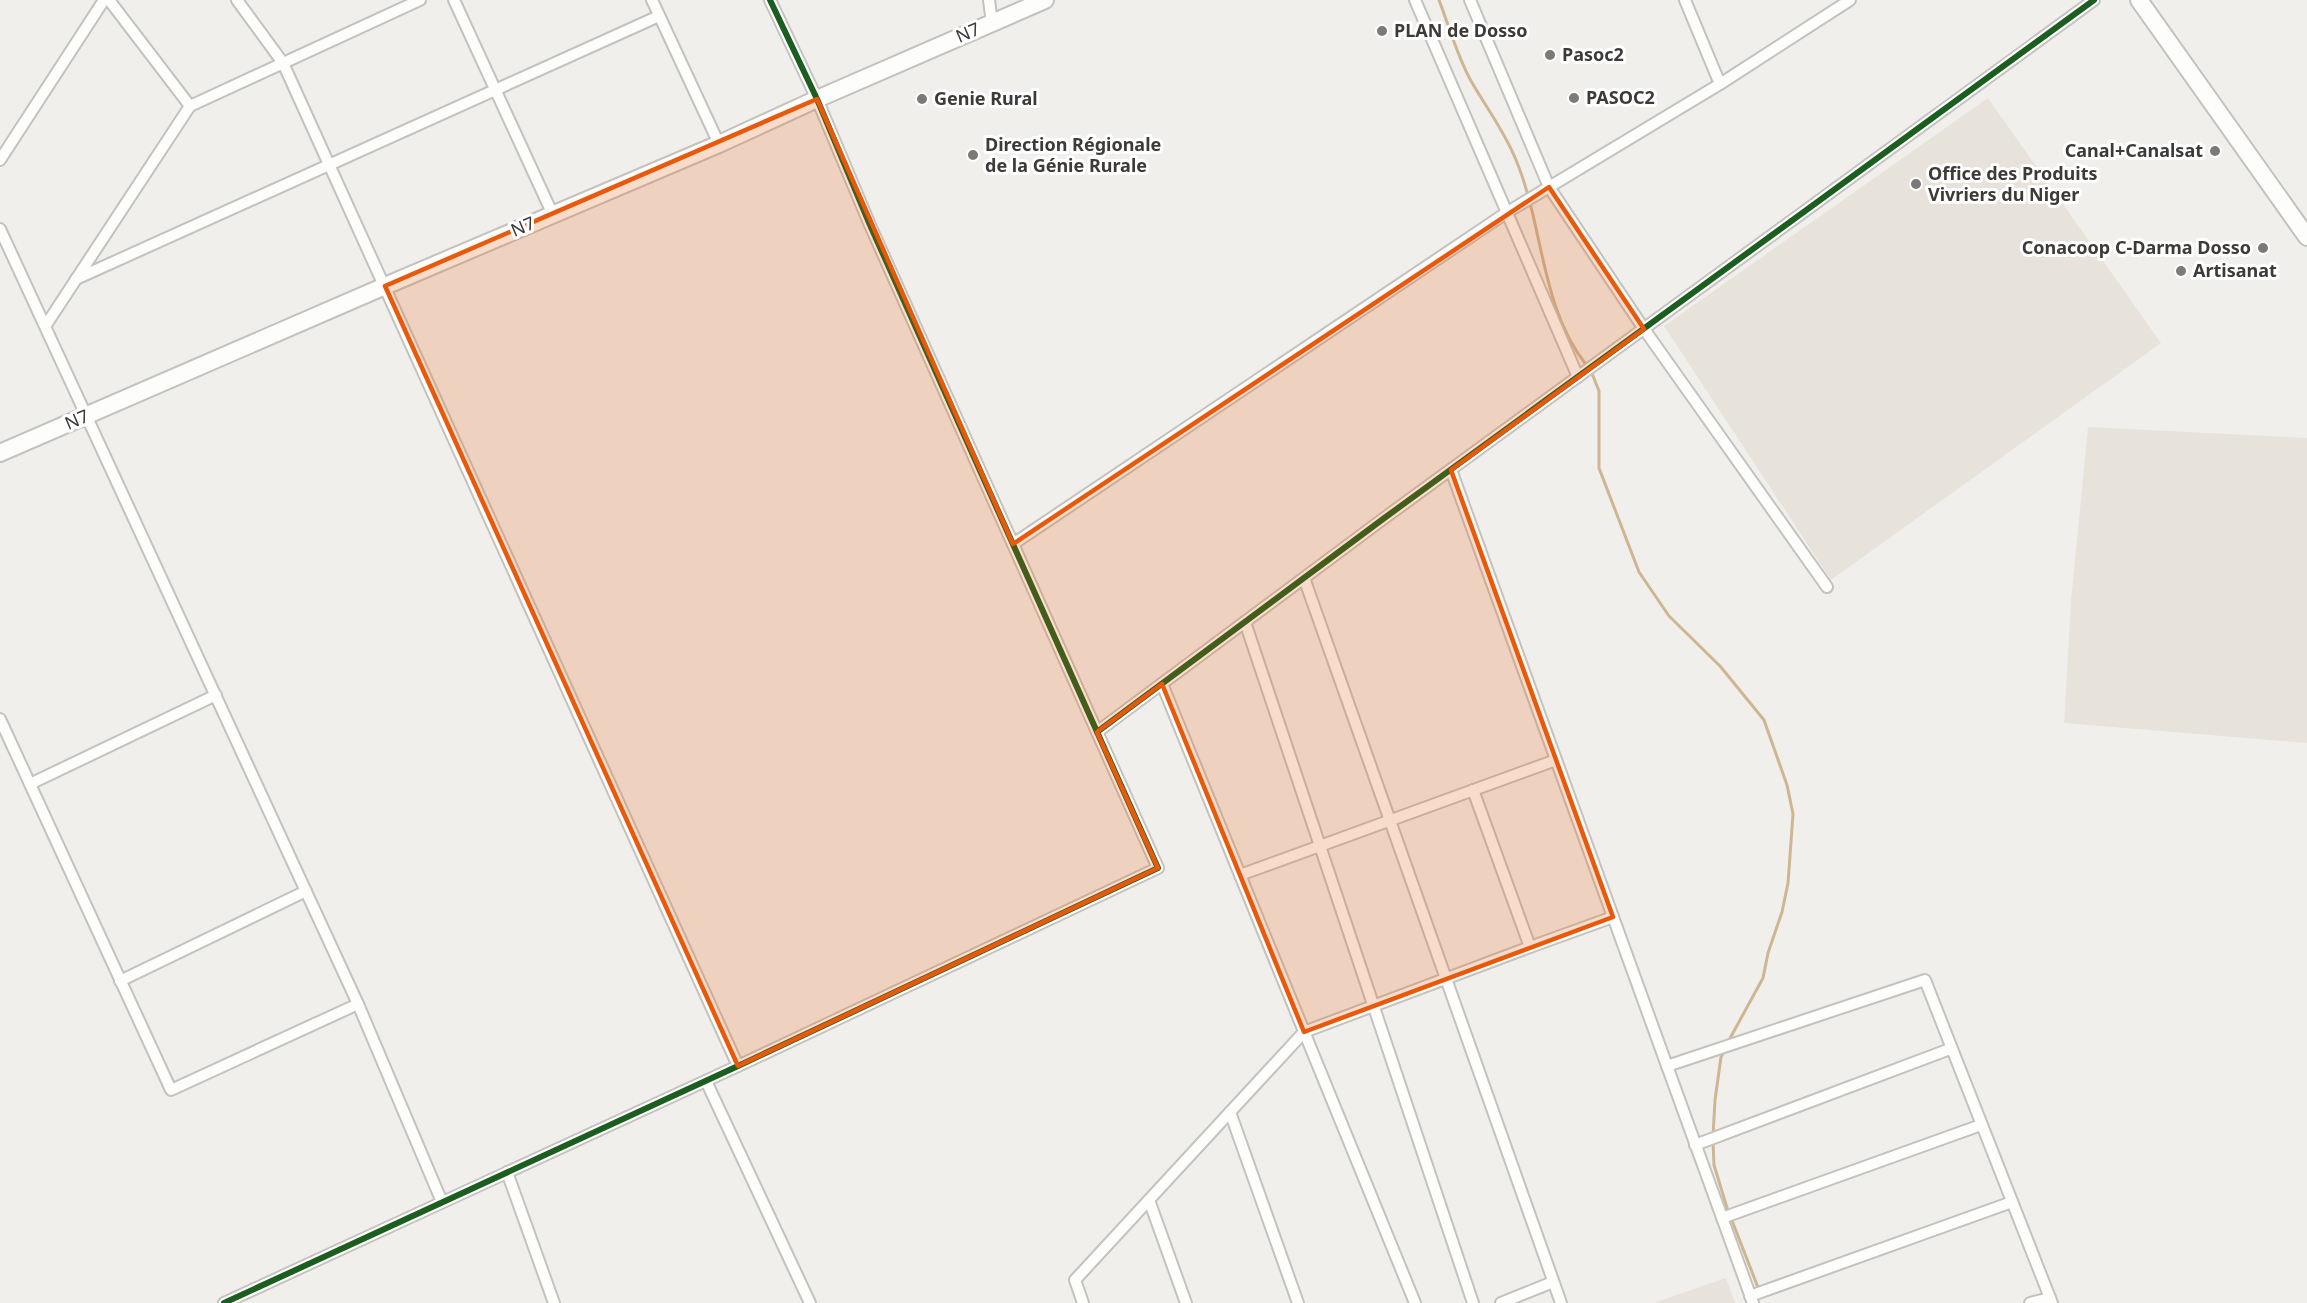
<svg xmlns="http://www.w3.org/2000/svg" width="2307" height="1303" font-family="'Noto Sans',sans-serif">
	<rect width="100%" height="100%" fill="#f1efec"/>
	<!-- built -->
	<g fill="#e8e3da">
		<polygon points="1988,98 2161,343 1831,580 1664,326"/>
		<polygon points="2088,427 2307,438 2307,743 2064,723 2071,601"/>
		<polygon points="1726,1278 1735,1303 1656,1303 1656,1302"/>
	</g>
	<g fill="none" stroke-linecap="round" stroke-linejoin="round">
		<!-- stream -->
		<g stroke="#cfb692" stroke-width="3">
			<path d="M1439 0C1449 26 1457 56 1471 81 1486 107 1505 132 1516 160 1544 227 1540 307 1587 366"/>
			<polyline points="1591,371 1599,391 1599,468 1639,572 1669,616 1720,666 1764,720 1787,785 1793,814 1788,883 1782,912 1768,953 1763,978 1728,1042"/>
			<polyline points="1713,1136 1715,1100 1721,1057 1724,1051"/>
			<polyline points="1713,1142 1714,1165 1728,1211"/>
			<polyline points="1731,1218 1759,1290"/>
		</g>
		<!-- street casing -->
		<g stroke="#c3c2bf" stroke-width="14">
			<g id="street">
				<polyline points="109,0 190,106"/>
				<polyline points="237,0 283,63 738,1066"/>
				<polyline points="454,0 553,215"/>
				<polyline points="652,0 719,144"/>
				<polyline points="989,0 992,23"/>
				<polyline points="1415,0 1578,377"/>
				<polyline points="1470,0 1549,187 1644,329 1827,587"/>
				<polyline points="1685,0 1720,84"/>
				<polyline points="0,160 104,0"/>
				<polyline points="0,229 358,1004 442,1202"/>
				<polyline points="76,279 659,16"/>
				<polyline points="46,325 190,106 420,0"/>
				<polyline points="1451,470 1753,1303"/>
				<polyline points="1013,544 1506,213 1720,84 1850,0"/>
				<polyline points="1304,578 1561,1303"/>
				<polyline points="1245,622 1473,1303"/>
				<polyline points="1162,684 1415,1303"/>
				<polyline points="0,719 171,1090 358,1004"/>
				<polyline points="1097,732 1383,519 2094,0"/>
				<polyline points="30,784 216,695"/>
				<polyline points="1473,790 1530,947"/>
				<polyline points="1240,875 1556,760"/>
				<polyline points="120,981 306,891"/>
				<polyline points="1667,1066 1925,980 2052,1303"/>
				<polyline points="706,1081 810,1303"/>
				<polyline points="1230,1112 1298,1303"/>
				<polyline points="1695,1145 1950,1049"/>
				<polyline points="507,1172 554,1303"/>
				<polyline points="1149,1200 1186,1303"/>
				<polyline points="1722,1218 1981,1125"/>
				<polyline points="1750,1296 2012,1202"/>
				<polyline points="224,1303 738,1066 1158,868 870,225 817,99 770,0"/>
				<polyline points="1083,1303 1075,1280 1304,1032 1530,947 1613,917"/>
				<polyline points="1501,1303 1553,1282"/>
				<polyline points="2030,1303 2050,1298"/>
			</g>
		</g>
		<!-- primary casing -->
		<g stroke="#c3c2bf" stroke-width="20">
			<g id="primary">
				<polyline points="2139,0 2307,237"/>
				<polyline points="0,453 385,286 719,144 817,99 1045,0"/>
			</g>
		</g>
		<!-- street -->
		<use href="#street" stroke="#fdfdfc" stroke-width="10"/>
		<!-- primary -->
		<use href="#primary" stroke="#fdfdfc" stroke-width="16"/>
		<!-- cycleway casing -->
		<g stroke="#fff" stroke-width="10">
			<g id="cycleway">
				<polyline points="1097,732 1383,519 2094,0"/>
				<polyline points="224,1303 738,1066 1158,868 870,225 817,99 770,0"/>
			</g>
		</g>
		<!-- cycleway -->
		<use href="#cycleway" stroke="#1b5e20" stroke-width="6"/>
	</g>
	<!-- marked area -->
	<path fill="#e8590c" fill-opacity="0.2" stroke="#e8590c" stroke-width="4.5" stroke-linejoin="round" d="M817 99 1013 544 1549 187 1644 329 1451 470 1613 917 1304 1032 1162 684 1097 732 1158 868 738 1066 385 286Z"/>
	<!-- markers -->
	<g fill="#7c7a78" stroke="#fff" stroke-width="2">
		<circle cx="1382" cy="31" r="6"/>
		<circle cx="1550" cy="55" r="6"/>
		<circle cx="1574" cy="98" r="6"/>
		<circle cx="922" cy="99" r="6"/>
		<circle cx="2215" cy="151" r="6"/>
		<circle cx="973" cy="155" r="6"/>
		<circle cx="1916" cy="184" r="6"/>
		<circle cx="2263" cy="248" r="6"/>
		<circle cx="2181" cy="271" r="6"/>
	</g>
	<g text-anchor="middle" stroke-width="6" stroke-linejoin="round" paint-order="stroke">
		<!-- poi labels -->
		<g font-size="18" font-weight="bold" fill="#3d3b39" stroke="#fff" text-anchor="start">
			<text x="1394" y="37">PLAN de Dosso</text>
			<text x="1562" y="61">Pasoc2</text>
			<text x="1586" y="104">PASOC2</text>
			<text x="934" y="105">Genie Rural</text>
			<text x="985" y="151">Direction Régionale<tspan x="985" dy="21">de la Génie Rurale</tspan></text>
			<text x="2203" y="157" text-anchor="end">Canal+Canalsat</text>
			<text x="1928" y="180">Office des Produits<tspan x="1928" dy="21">Vivriers du Niger</tspan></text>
			<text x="2251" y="254" text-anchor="end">Conacoop C-Darma Dosso</text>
			<text x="2193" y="277">Artisanat</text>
		</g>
		<!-- street labels -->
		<g font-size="18" fill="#3d3b39" stroke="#fff">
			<text transform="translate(968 33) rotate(-23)" y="6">N7</text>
			<text transform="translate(523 227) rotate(-23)" y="6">N7</text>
			<text transform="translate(77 420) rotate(-23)" y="6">N7</text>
		</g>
	</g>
</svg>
